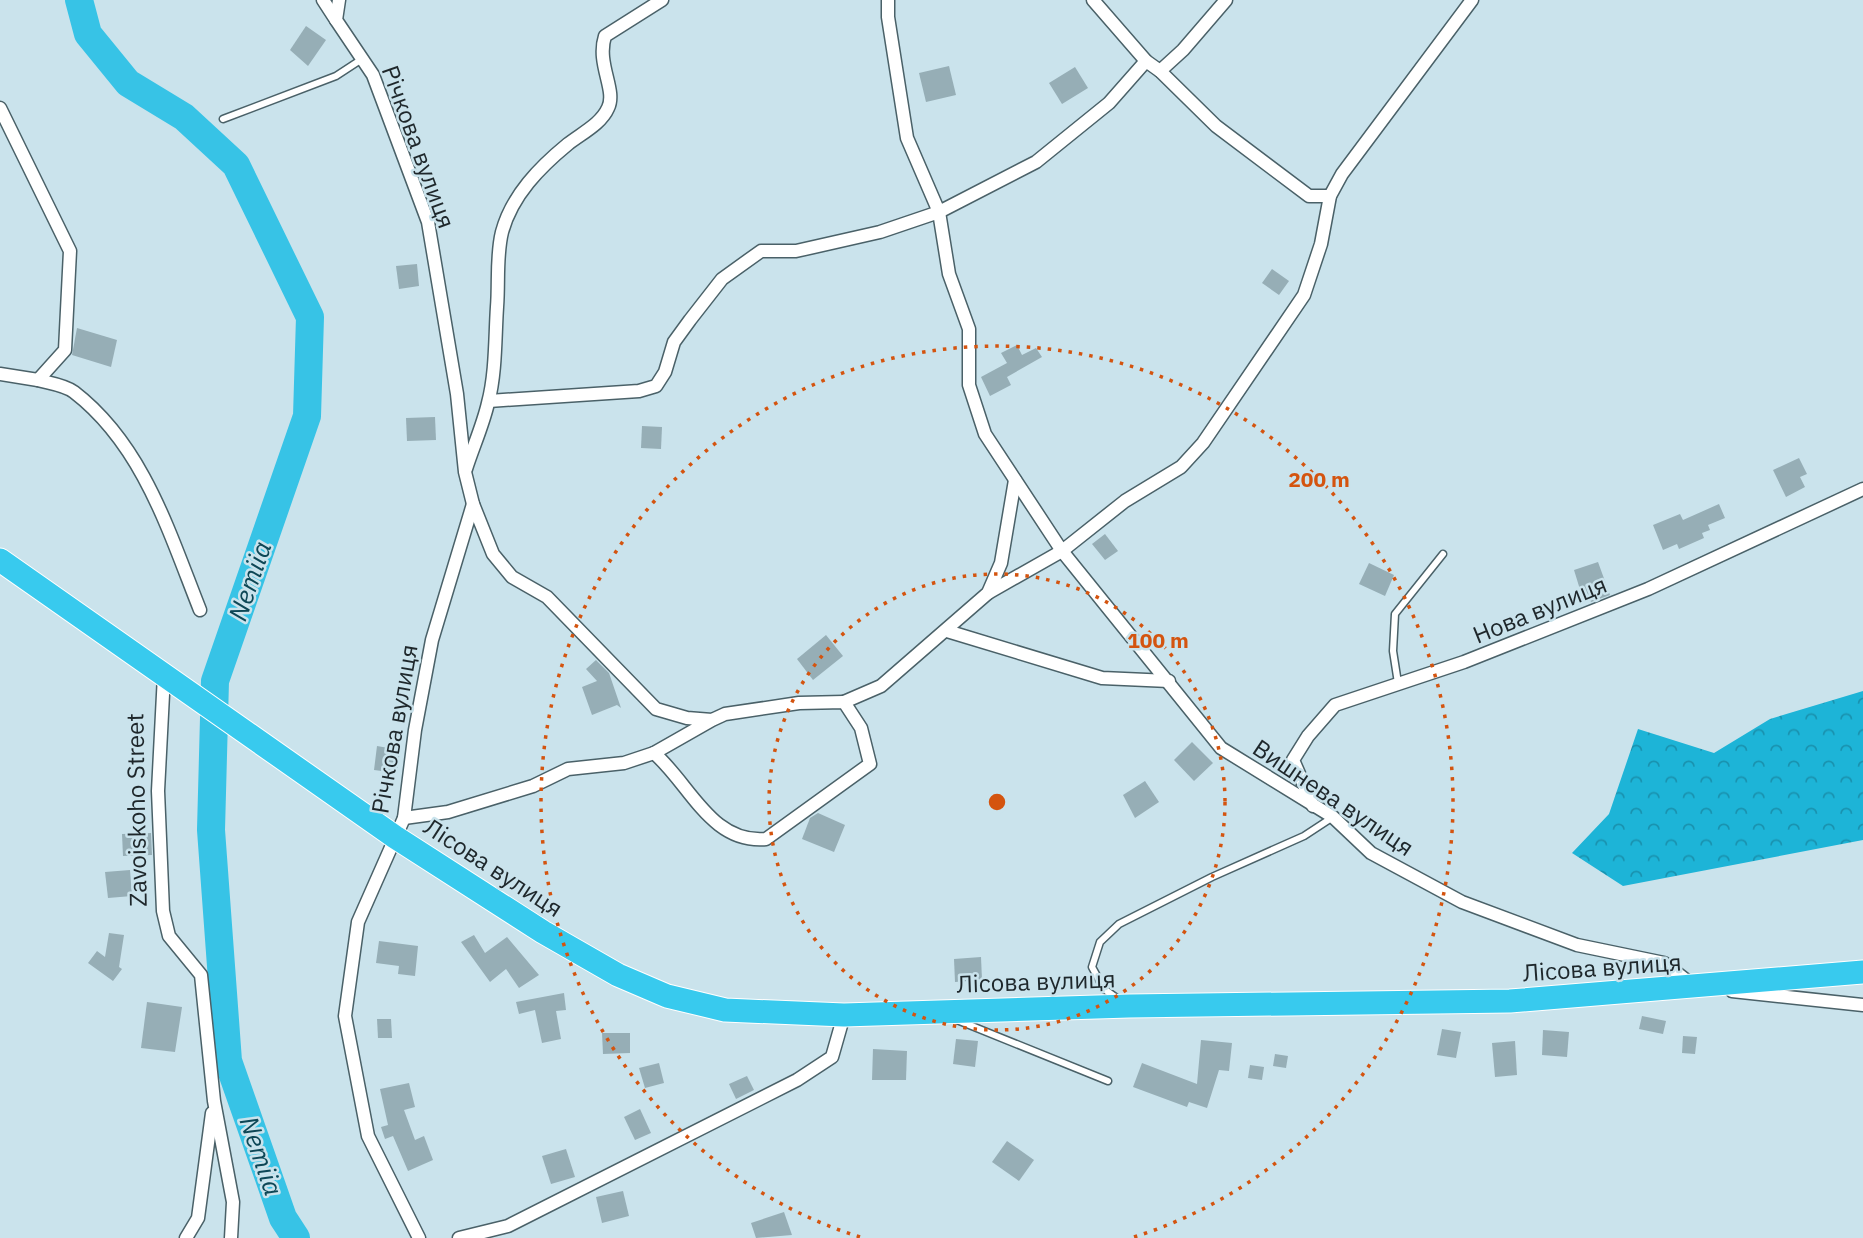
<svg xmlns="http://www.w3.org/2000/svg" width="1863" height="1238" font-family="'IBM Plex Sans',sans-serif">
	<defs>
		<pattern id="forest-crowns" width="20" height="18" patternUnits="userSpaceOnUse" patternTransform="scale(1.75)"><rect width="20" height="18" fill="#1db4d7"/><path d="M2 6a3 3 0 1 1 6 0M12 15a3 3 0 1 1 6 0" fill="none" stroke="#1992af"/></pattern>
	</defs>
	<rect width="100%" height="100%" fill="#cae3ec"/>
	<!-- forest -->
	<polygon fill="url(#forest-crowns)" points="1863,691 1863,840 1623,886 1572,853 1609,814 1638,729 1714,753 1770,719"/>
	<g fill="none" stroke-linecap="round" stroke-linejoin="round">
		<!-- river -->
		<polyline stroke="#37c3e6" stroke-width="28" points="79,0 88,34 128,83 184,117 236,165 310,317 307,416 215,681 211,830 228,1061 283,1218 296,1238"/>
	</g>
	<!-- building -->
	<g fill="#96aeb6">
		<polygon points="306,26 326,40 308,66 290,50"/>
		<polygon points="949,66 956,95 926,102 919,73"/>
		<polygon points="1075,67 1088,88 1062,104 1049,83"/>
		<polygon points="417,264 419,286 399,289 396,266"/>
		<polygon points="1272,269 1289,281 1279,295 1262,283"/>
		<polygon points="77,328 117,340 111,367 72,355"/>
		<polygon points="1017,345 1022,355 1036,348 1042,357 1007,377 1011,385 990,396 981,377 1007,363 1001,353"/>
		<polygon points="435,417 436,440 407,441 406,418"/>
		<polygon points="642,426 662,427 661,449 641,448"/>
		<polygon points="1799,458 1807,474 1800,477 1805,487 1786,497 1773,470"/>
		<polygon points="1719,504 1725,518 1708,525 1710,530 1702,533 1704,538 1679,549 1677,544 1663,550 1653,525 1680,514 1683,520"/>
		<polygon points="1105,534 1118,551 1105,560 1092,544"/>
		<polygon points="1598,562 1610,595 1591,602 1588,594 1582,596 1574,570"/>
		<polygon points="1369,563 1394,575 1385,596 1359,584"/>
		<polygon points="826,635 843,656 813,680 797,659"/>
		<polygon points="596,660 609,673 621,708 617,705 592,715 582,687 597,681 586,669"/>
		<polygon points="1192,742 1213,763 1194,781 1174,760"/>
		<polygon points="377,746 400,750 397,773 374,770"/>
		<polygon points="1145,781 1159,802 1135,818 1123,795"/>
		<polygon points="818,813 845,825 834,852 802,839 810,818"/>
		<polygon points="151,833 152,855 123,856 122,834"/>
		<polygon points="130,870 132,896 108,898 105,872"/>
		<polygon points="109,933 124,935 119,967 122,969 113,981 88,963 97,951 105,957"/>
		<polygon points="474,935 485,953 507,937 539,975 519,988 506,969 490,982 461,942"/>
		<polygon points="379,941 418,946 415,976 398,974 399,966 376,963"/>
		<polygon points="981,957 982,980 955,982 954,959"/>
		<polygon points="564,993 566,1010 556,1011 561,1039 542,1043 535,1010 519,1014 516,1002"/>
		<polygon points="147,1002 182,1007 175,1052 141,1048"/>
		<polygon points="1642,1016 1666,1021 1663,1034 1639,1029"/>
		<polygon points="377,1019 391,1019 392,1038 378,1038"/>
		<polygon points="1442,1029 1461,1032 1456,1058 1437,1055"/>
		<polygon points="1543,1030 1569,1032 1567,1057 1542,1055"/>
		<polygon points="602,1033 630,1033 630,1053 603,1054"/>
		<polygon points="1683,1036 1697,1037 1695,1054 1682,1053"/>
		<polygon points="956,1039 978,1041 975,1067 953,1064"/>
		<polygon points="1201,1040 1232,1043 1229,1071 1219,1070 1207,1108 1189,1102 1187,1107 1133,1087 1142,1063 1197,1084"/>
		<polygon points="1515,1041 1517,1075 1495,1077 1492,1043"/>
		<polygon points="873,1049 907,1051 906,1080 872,1080"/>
		<polygon points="1275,1054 1288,1056 1286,1068 1273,1066"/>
		<polygon points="659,1063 664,1083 645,1088 639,1068"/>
		<polygon points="1250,1065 1264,1067 1262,1080 1248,1078"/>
		<polygon points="747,1076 754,1090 736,1099 729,1084"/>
		<polygon points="409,1083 415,1107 404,1110 415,1140 424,1136 433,1160 408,1171 393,1136 385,1139 381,1127 388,1125 380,1089"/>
		<polygon points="640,1109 651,1133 635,1140 624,1117"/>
		<polygon points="1007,1141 1034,1160 1019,1181 992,1162"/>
		<polygon points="566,1149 575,1177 551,1184 542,1156"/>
		<polygon points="623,1191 629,1216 602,1223 596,1197"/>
		<polygon points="784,1212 792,1235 756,1238 751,1223"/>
	</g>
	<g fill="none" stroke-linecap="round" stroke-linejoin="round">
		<!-- lane casing -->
		<g stroke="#4a6168" stroke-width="9">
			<g id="lane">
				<polyline points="223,119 336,76 362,59"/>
				<polyline points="1398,683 1393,651 1395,614 1443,554"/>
				<polyline points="1118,999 1104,989 1092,967 1100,942 1119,924 1212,877 1304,836 1333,817"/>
				<polyline points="957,1020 1108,1081"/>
			</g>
		</g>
		<!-- street casing -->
		<g stroke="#4a6168" stroke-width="15">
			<g id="street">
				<polyline points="323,0 336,20"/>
				<path d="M339 0 336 20 373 75 428 222 457 394 465 472 473 504 493 554 512 577 547 597 656 709 687 718 712 720 725 714 799 703 844 702 861 728 870 764 766 839C711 844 690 784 654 753L712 720"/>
				<polyline points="888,0 888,17 907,138 939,212 949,274 969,329 969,385 985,434 1062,551 1221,748 1333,817 1371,853 1462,902 1577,945 1664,963 1691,984"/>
				<polyline points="1093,0 1146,61 1160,71 1216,126 1309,196 1330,196"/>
				<polyline points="1160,71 1183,50 1226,0"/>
				<polyline points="0,108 70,251 65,350 38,380 0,374"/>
				<path d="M38 380C49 383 65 385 74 392 143 445 169 532 200 610"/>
				<polyline points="489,401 639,391 656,386 665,372 674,342 690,320 722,279 761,251 796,251 880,232 939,212 1036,162 1109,103 1146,61"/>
				<path d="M466 469C473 447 483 425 488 403 496 373 495 337 497 307 499 282 496 256 502 232 512 195 540 167 568 144 582 133 601 124 608 108 617 90 596 64 605 36L662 0"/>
				<polyline points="988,593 1062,551 1125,501 1181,467 1203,443 1304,295 1321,244 1330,196 1342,174 1472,0"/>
				<polyline points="947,631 1102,678 1169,681"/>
				<polyline points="164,675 158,791 163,911 169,936 201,975 214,1101 233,1202 231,1238"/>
				<polyline points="844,702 881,686 988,593 1001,563 1015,480"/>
				<polyline points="1313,806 1293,760 1308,736 1335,705 1464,662 1648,589 1863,489"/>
				<polyline points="404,818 448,812 533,786 568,769 624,763 654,753"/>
				<polyline points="1732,991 1863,1005"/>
				<polyline points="186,1238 198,1218 212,1113"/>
				<polyline points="419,1238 368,1136 345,1016 358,922 404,818 415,730 432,640 473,504"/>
				<polyline points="459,1238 508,1226 797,1080 832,1057 844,1015"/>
			</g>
		</g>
		<!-- highway casing -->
		<g stroke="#fff" stroke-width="25">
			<polyline id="highway" points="0,560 395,837 543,932 618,975 667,996 725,1010 844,1015 1129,1006 1510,1001 1863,972"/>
		</g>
		<!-- lane -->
		<use href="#lane" stroke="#fff" stroke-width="6"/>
		<!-- street -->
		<use href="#street" stroke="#fff" stroke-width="12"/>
		<!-- highway -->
		<use href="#highway" stroke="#38caee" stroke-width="23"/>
	</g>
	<!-- distance rings -->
	<g fill="none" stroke="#d4540f" stroke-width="3.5" stroke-dasharray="3.5 7">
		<circle cx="997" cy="802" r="228"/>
		<path d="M860 1237A456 456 0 1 1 1134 1237"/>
	</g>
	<g text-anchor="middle" stroke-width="5" stroke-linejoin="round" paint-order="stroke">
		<!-- street labels -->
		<g font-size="24" fill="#1e272b" stroke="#cae3ec">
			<text transform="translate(418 147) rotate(70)" y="8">Річкова вулиця</text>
			<text transform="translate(1540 610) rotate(-22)" y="8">Нова вулиця</text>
			<text transform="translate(395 729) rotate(-80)" y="8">Річкова вулиця</text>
			<text transform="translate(1333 798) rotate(34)" y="8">Вишнева вулиця</text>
			<text transform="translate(137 810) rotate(-91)" y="8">Zavoiskoho Street</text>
			<text transform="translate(493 868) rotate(33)" y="8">Лісова вулиця</text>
			<text transform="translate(1602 968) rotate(-4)" y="8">Лісова вулиця</text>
			<text transform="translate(1036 982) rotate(-2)" y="8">Лісова вулиця</text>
		</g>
		<!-- water labels -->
		<g font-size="26" font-style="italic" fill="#0d4756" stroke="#cae3ec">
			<text transform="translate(250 581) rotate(-71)" y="9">Nemiia</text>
			<text transform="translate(261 1156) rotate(71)" y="9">Nemiia</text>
		</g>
	</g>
	<circle cx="997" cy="802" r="10" fill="#d4540f" stroke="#cae3ec" stroke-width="3.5"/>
	<g font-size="21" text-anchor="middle" font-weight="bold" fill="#d4540f" stroke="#cae3ec" stroke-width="5" stroke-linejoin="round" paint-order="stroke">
		<text x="1319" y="487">200 m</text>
		<text x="1158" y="648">100 m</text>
	</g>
</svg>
